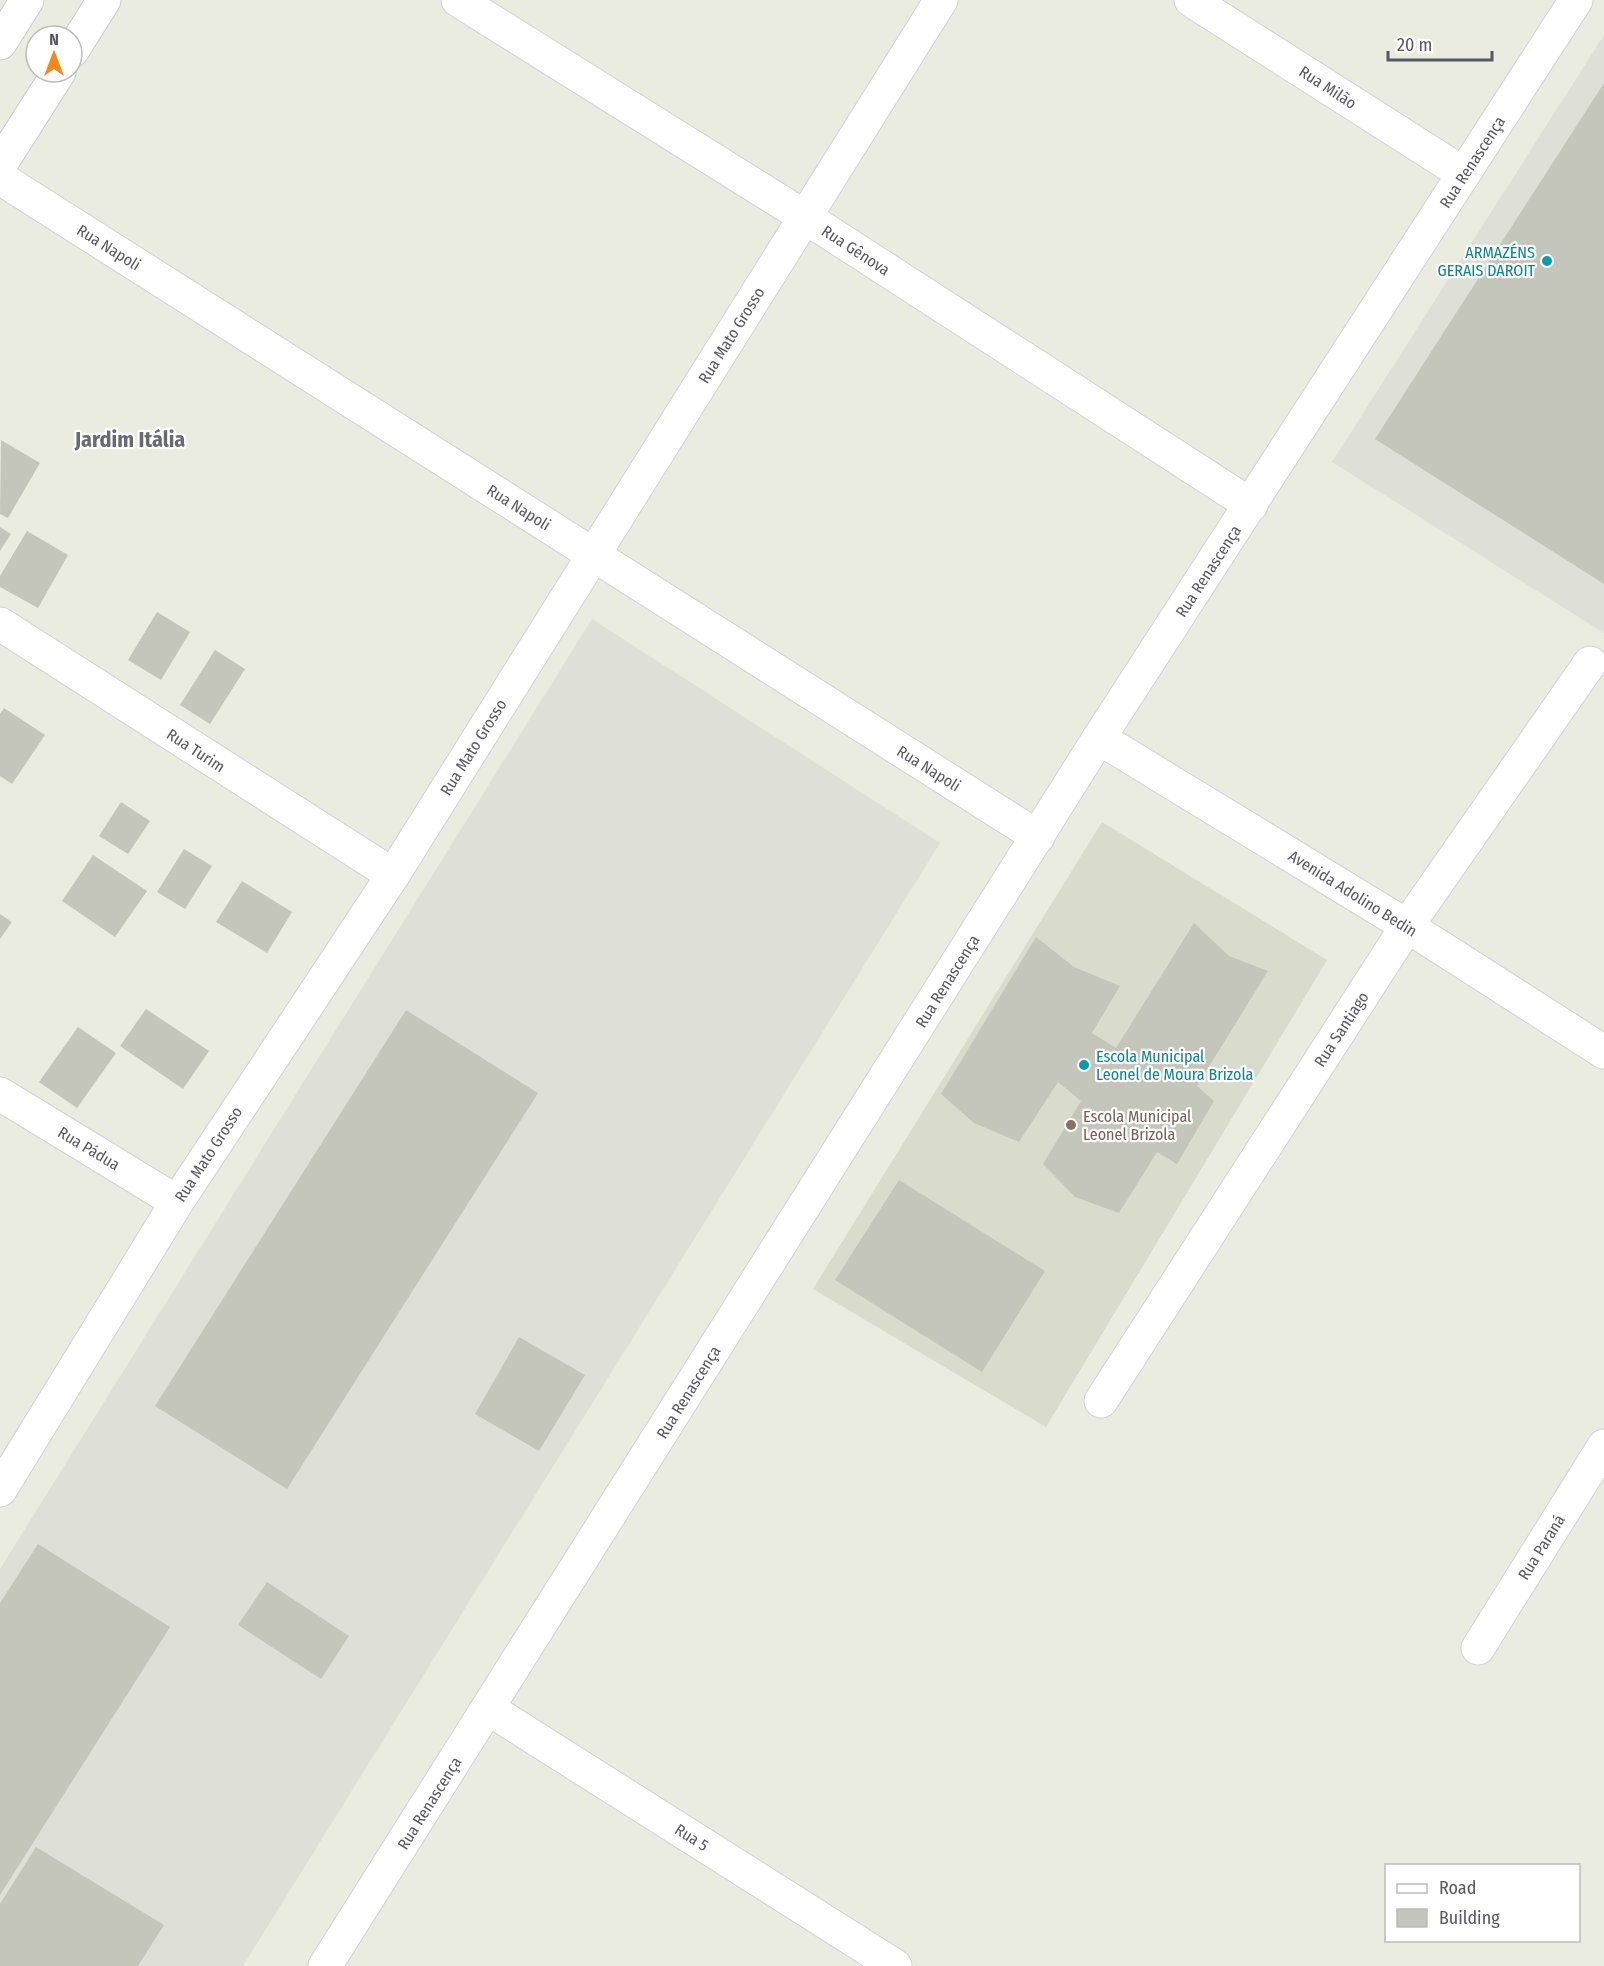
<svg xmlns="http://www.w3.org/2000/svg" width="1604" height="1966" font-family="'Fira Sans Condensed',sans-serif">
	<rect width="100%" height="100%" fill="#e9ecde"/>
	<!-- industrial -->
	<g fill="#dedfd6">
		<polygon points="1604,35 1604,633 1332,462"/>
		<polygon points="592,619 940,843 243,1966 0,1966 0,1569"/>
	</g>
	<!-- education -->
	<polygon fill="#d9dbcd" points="1102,822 1327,960 1046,1427 813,1289"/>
	<!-- building -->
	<g fill="#c5c6bb">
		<polygon points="1604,83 1604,584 1375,439"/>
		<polygon points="1,440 40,463 8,518 0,514"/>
		<polygon points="0,527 11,534 0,551"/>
		<polygon points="27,531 68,555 38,608 0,587 0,576"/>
		<polygon points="157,612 190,632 161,680 128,660"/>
		<polygon points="215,650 245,669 210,724 180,705"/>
		<polygon points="4,708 45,735 12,784 0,776 0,714"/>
		<polygon points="121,802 150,821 128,854 99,836"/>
		<polygon points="184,849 212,866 185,909 157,892"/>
		<polygon points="93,855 147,891 115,937 62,901"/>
		<polygon points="242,881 292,912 267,953 216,922"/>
		<polygon points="0,914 12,922 0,939"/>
		<polygon points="1194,923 1229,956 1268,971 1197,1086 1214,1101 1177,1164 1157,1152 1119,1213 1075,1197 1043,1164 1081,1101 1058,1082 1019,1142 974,1123 941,1094 1036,937 1074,967 1120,986 1092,1033 1116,1048"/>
		<polygon points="146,1009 209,1051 183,1089 120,1046"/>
		<polygon points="406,1010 538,1093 287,1489 155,1406"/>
		<polygon points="78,1027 116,1053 77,1108 39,1082"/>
		<polygon points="899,1180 1045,1271 982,1372 835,1280"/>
		<polygon points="519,1337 585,1375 539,1451 475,1414"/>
		<polygon points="38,1544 170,1627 0,1895 0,1603"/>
		<polygon points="267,1582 349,1636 321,1679 238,1625"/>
		<polygon points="36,1847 164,1925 138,1966 0,1966 0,1904"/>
	</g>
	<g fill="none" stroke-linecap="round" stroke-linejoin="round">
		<!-- street casing -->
		<g stroke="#d2d1da" stroke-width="35">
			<g id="street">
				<polyline points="458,0 805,217 1251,505"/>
				<polyline points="1191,0 1464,174"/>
				<polyline points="0,178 1038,837"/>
				<polyline points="0,624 393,875"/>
				<polyline points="1099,738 1407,926 1604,1052"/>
				<polyline points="0,1094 177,1202"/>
				<polyline points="1101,1401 1407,926 1590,663"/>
				<polyline points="0,1490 177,1202 393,875 941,0"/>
				<polyline points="1478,1648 1604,1446"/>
				<polyline points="489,1709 895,1966"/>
				<polyline points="325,1966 1099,738 1576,0"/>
			</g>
		</g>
		<!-- secondary casing -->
		<g stroke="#cac9d4" stroke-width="35">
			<g id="secondary">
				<polyline points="0,43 27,0"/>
				<polyline points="72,51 104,0"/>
				<polyline points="0,165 59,72"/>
			</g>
		</g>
		<!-- street -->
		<use href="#street" stroke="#fff" stroke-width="33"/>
		<!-- secondary -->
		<use href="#secondary" stroke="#fff" stroke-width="33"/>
	</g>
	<!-- markers -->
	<g fill="#0f9aa8" stroke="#fff" stroke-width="2">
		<circle cx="1547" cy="261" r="6"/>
		<circle cx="1084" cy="1065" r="6"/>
	</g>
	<circle fill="#8d6e63" stroke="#fff" stroke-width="2" cx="1071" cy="1125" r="6"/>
	<g text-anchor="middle" stroke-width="4.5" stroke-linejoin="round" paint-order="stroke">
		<!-- street labels -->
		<g font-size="16" fill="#575761" stroke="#fff">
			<text transform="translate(1328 87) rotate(33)" y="6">Rua Milão</text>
			<text transform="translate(1472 162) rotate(-57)" y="6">Rua Renascença</text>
			<text transform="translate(109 247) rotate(32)" y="6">Rua Napoli</text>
			<text transform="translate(856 250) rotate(33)" y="6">Rua Gênova</text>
			<text transform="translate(731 335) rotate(-58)" y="6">Rua Mato Grosso</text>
			<text transform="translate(519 507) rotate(32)" y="6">Rua Napoli</text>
			<text transform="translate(1208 571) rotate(-57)" y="6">Rua Renascença</text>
			<text transform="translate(473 747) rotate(-58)" y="6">Rua Mato Grosso</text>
			<text transform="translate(196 750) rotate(33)" y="6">Rua Turim</text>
			<text transform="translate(929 768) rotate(32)" y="6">Rua Napoli</text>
			<text transform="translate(1353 893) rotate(32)" y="6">Avenida Adolino Bedin</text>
			<text transform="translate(947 981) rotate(-58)" y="6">Rua Renascença</text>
			<text transform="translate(1341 1029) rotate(-57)" y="6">Rua Santiago</text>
			<text transform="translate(89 1148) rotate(31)" y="6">Rua Pádua</text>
			<text transform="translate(208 1154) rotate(-57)" y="6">Rua Mato Grosso</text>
			<text transform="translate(688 1392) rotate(-58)" y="6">Rua Renascença</text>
			<text transform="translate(1541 1547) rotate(-58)" y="6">Rua Paraná</text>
			<text transform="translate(429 1803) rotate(-58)" y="6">Rua Renascença</text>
			<text transform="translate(692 1837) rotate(32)" y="6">Rua 5</text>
		</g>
		<!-- culture labels -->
		<g font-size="16" fill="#0d838f" stroke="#fff" text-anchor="end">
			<text x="1535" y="258">ARMAZÉNS<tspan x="1535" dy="18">GERAIS DAROIT</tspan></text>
			<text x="1096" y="1062" text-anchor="start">Escola Municipal<tspan x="1096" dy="18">Leonel de Moura Brizola</tspan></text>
		</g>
		<!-- education labels -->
		<g font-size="16" fill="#785e54" stroke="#fff" text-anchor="start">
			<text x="1083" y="1122">Escola Municipal<tspan x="1083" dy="18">Leonel Brizola</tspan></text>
		</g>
		<!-- district labels -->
		<g font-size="22" font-weight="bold" fill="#686973" stroke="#fff">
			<text x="130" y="447">Jardim Itália</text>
		</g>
	</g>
	<!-- legend -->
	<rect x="1385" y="1864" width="195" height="78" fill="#ffffff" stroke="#bcbcc0" stroke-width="1.5"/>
	<rect x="1397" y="1884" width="30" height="9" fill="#ffffff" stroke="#bcbcc0" stroke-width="1.5"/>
	<text x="1439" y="1894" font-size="18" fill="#575761">Road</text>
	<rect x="1397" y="1909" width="30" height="18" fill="#c5c6bb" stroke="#bcbcc0" stroke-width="1.5"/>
	<text x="1439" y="1924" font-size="18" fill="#575761">Building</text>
	<!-- north arrow -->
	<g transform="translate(54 54)"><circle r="28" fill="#ffffff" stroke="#bcbcc0" stroke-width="1.5"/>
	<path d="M0-4.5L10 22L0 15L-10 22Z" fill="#f5881b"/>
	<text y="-9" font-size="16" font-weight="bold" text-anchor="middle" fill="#575761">N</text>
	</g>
	<!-- scale -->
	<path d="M1388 51v9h104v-9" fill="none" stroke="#575761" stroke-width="3"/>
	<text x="1397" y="51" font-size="18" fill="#575761" stroke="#ffffff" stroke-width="4.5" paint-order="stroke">20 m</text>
</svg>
